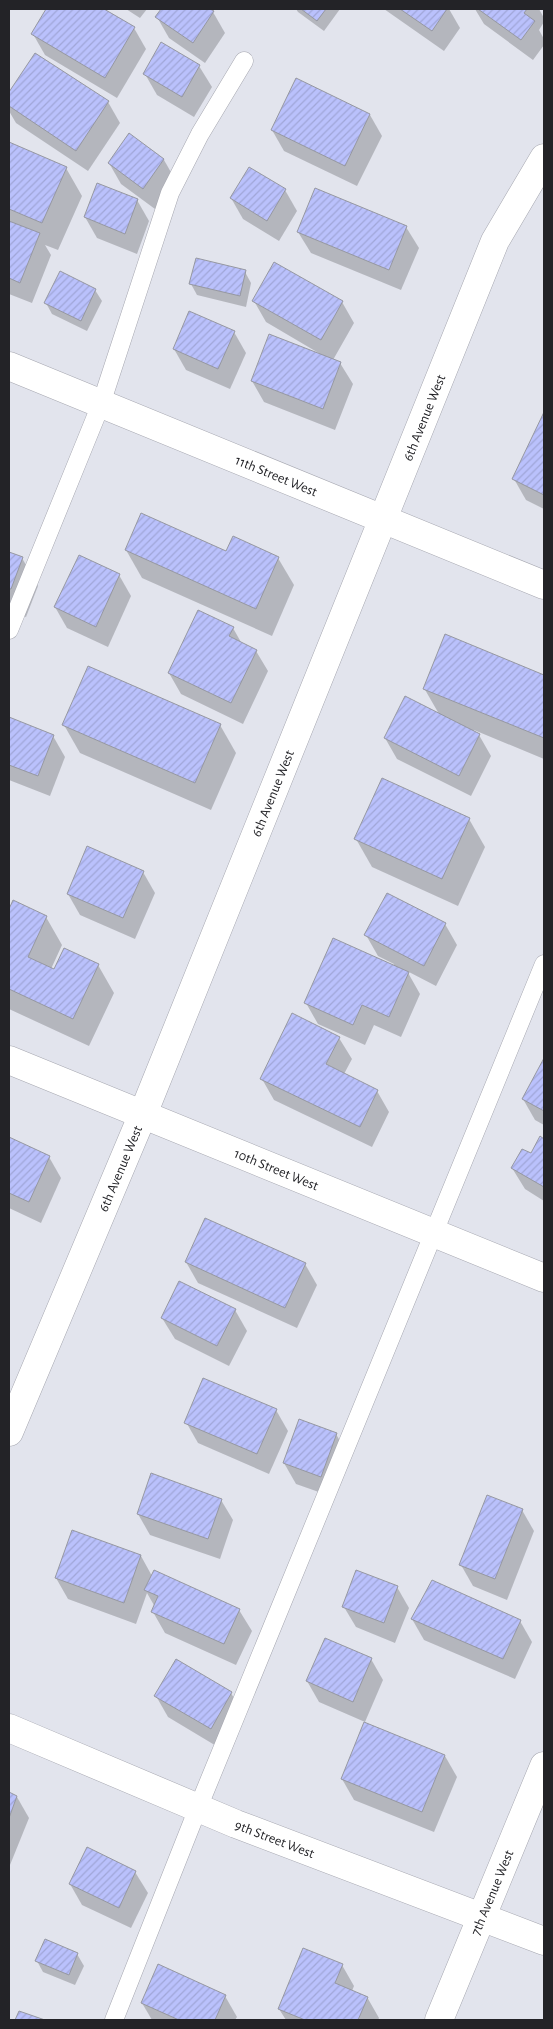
<svg xmlns="http://www.w3.org/2000/svg" width="553" height="2029" font-family="'Alegreya Sans',sans-serif">
	<defs>
		<pattern id="building-hatch" width="6" height="6" patternUnits="userSpaceOnUse" patternTransform="scale(1.25)"><rect width="6" height="6" fill="#bac1fc"/><path d="M-1 1l2-2M0 6l6-6M5 7l2-2" fill="none" stroke="#a0a6d8"/></pattern>
	</defs>
	<rect width="100%" height="100%" fill="#e2e4ed"/>
	<!-- shadow -->
	<g fill="#0003">
		<polygon points="48,9 102,9 134,28 146,49 117,98 45,55 33,34"/>
		<polygon points="126,9 147,9 140,18"/>
		<polygon points="162,9 208,9 213,12 225,33 205,63 169,38 157,17"/>
		<polygon points="296,9 340,9 324,31 298,12"/>
		<polygon points="384,9 449,9 460,28 444,51"/>
		<polygon points="475,9 539,9 544,18 544,22 539,30 544,39 544,45 533,60 484,24"/>
		<polygon points="162,44 199,66 212,87 194,117 157,95 145,74"/>
		<polygon points="36,54 108,102 120,123 88,171 16,123 9,111 9,94"/>
		<polygon points="370,115 382,136 357,186 284,151 272,130"/>
		<polygon points="9,143 66,168 82,196 58,250 45,245 51,255 32,303 9,294"/>
		<polygon points="164,160 176,181 155,209 121,184 109,163"/>
		<polygon points="285,190 297,211 279,241 243,219 231,198"/>
		<polygon points="137,200 149,221 137,254 97,238 85,217"/>
		<polygon points="406,227 419,248 401,290 311,253 298,232"/>
		<polygon points="245,272 251,283 246,307 197,295 191,284"/>
		<polygon points="95,290 102,301 87,331 52,314 46,303"/>
		<polygon points="254,301 342,302 354,323 333,360 340,363 353,384 335,430 264,402 252,381 322,355 266,322"/>
		<polygon points="234,332 246,353 230,389 186,370 174,349"/>
		<polygon points="544,415 544,509 526,500 514,479"/>
		<polygon points="126,550 278,558 294,585 272,636 142,578"/>
		<polygon points="9,553 22,558 38,586 26,617 9,610"/>
		<polygon points="119,575 131,596 108,647 67,628 55,607"/>
		<polygon points="233,628 242,644 256,651 268,671 243,724 181,694 169,673"/>
		<polygon points="446,635 544,676 544,759 474,730 474,732 479,735 491,756 471,796 397,759 385,738 439,714 424,688"/>
		<polygon points="9,718 53,736 65,757 50,796 9,780"/>
		<polygon points="64,725 220,725 236,753 211,810 80,753"/>
		<polygon points="469,819 485,847 458,906 372,867 356,839"/>
		<polygon points="143,872 155,893 135,939 80,915 68,894"/>
		<polygon points="14,902 46,917 62,945 51,969 55,971 98,965 114,993 89,1046 9,1009 9,912"/>
		<polygon points="445,924 457,945 436,986 407,971 420,994 401,1037 374,1025 365,1045 318,1024 306,1003 393,966 394,964 378,956 366,935"/>
		<polygon points="339,1038 352,1059 344,1074 377,1091 389,1112 372,1147 274,1100 262,1079"/>
		<polygon points="544,1060 544,1125 535,1120 523,1099"/>
		<polygon points="541,1138 544,1140 544,1201 525,1189 512,1168 531,1155"/>
		<polygon points="9,1139 49,1157 61,1178 41,1223 9,1208"/>
		<polygon points="186,1262 305,1264 317,1285 297,1328 198,1283"/>
		<polygon points="235,1310 247,1331 229,1366 175,1339 162,1318"/>
		<polygon points="276,1410 288,1431 269,1474 198,1443 186,1422"/>
		<polygon points="336,1434 348,1455 333,1497 296,1484 284,1463"/>
		<polygon points="221,1500 233,1520 220,1559 150,1535 138,1514"/>
		<polygon points="522,1510 534,1531 507,1600 473,1586 461,1565"/>
		<polygon points="141,1556 152,1576 239,1610 252,1631 236,1665 165,1633 153,1612 155,1607 147,1593 136,1624 68,1599 56,1578"/>
		<polygon points="397,1587 409,1608 395,1643 356,1627 344,1607"/>
		<polygon points="412,1619 520,1621 532,1642 515,1679 424,1640"/>
		<polygon points="371,1659 383,1680 365,1722 319,1702 307,1681"/>
		<polygon points="231,1693 243,1714 223,1750 168,1717 156,1696"/>
		<polygon points="445,1756 457,1777 434,1832 354,1800 342,1779"/>
		<polygon points="9,1794 17,1797 29,1818 10,1865"/>
		<polygon points="135,1872 148,1893 131,1928 82,1905 70,1884"/>
		<polygon points="45,1941 77,1954 84,1966 75,1985 43,1972 37,1961"/>
		<polygon points="342,1965 354,1986 352,1991 367,1997 379,2018 378,2020 286,2020 279,2009"/>
		<polygon points="225,1996 237,2017 235,2020 152,2020 142,2003"/>
	</g>
	<!-- building -->
	<g fill="url(#building-hatch)" stroke="#9698a1">
		<polygon points="46,9 104,9 135,27 105,78 31,34"/>
		<polygon points="161,9 210,9 214,11 193,43 155,17"/>
		<polygon points="301,9 326,9 317,21"/>
		<polygon points="400,9 447,9 432,31"/>
		<polygon points="478,9 527,9 524,13 535,21 521,40"/>
		<polygon points="161,42 200,65 182,97 143,74"/>
		<polygon points="35,53 109,101 76,151 9,106 9,92"/>
		<polygon points="296,78 370,114 345,166 271,130"/>
		<polygon points="129,133 164,159 143,189 108,163"/>
		<polygon points="9,142 67,167 42,223 9,209"/>
		<polygon points="249,167 286,189 267,221 230,198"/>
		<polygon points="97,183 138,199 125,234 84,217"/>
		<polygon points="315,188 407,226 389,270 297,232"/>
		<polygon points="9,221 40,233 20,283 9,278"/>
		<polygon points="196,258 246,270 240,296 189,284"/>
		<polygon points="274,262 343,301 321,340 252,301"/>
		<polygon points="60,271 96,289 81,321 44,303"/>
		<polygon points="189,311 235,331 218,369 173,349"/>
		<polygon points="269,334 341,362 323,409 251,381"/>
		<polygon points="544,412 544,495 512,479"/>
		<polygon points="141,513 226,551 233,536 279,557 256,609 125,550"/>
		<polygon points="9,552 23,557 11,589 9,589"/>
		<polygon points="79,555 120,574 96,627 54,607"/>
		<polygon points="198,610 234,627 229,636 257,650 231,703 168,673"/>
		<polygon points="445,634 544,675 544,738 423,689"/>
		<polygon points="88,666 221,724 195,783 62,725"/>
		<polygon points="405,696 480,734 459,776 384,738"/>
		<polygon points="9,717 54,735 38,776 9,765"/>
		<polygon points="382,778 470,818 442,879 354,839"/>
		<polygon points="87,846 144,871 123,918 67,894"/>
		<polygon points="387,893 446,923 424,966 364,935"/>
		<polygon points="13,900 47,916 28,957 54,969 64,948 99,964 73,1019 9,989 9,909"/>
		<polygon points="333,938 409,972 389,1017 362,1005 353,1025 304,1003"/>
		<polygon points="292,1013 340,1037 326,1064 378,1090 360,1127 260,1079"/>
		<polygon points="544,1058 544,1111 522,1099"/>
		<polygon points="540,1136 544,1139 544,1187 511,1168 522,1149 531,1153"/>
		<polygon points="9,1137 50,1156 29,1202 9,1193"/>
		<polygon points="205,1218 306,1263 285,1308 185,1262"/>
		<polygon points="179,1281 236,1309 217,1346 161,1318"/>
		<polygon points="203,1378 277,1409 257,1454 184,1423"/>
		<polygon points="299,1419 337,1433 321,1477 283,1463"/>
		<polygon points="151,1473 222,1499 208,1539 137,1514"/>
		<polygon points="487,1495 523,1509 495,1579 459,1565"/>
		<polygon points="72,1530 141,1555 124,1603 55,1578"/>
		<polygon points="154,1570 240,1609 224,1644 151,1612 158,1596 144,1590"/>
		<polygon points="356,1570 398,1586 384,1623 342,1607"/>
		<polygon points="432,1580 521,1620 503,1659 411,1619"/>
		<polygon points="325,1638 372,1658 353,1702 306,1681"/>
		<polygon points="176,1659 232,1692 211,1729 154,1696"/>
		<polygon points="364,1722 445,1755 422,1812 341,1779"/>
		<polygon points="9,1792 17,1796 9,1818"/>
		<polygon points="87,1847 136,1871 119,1908 69,1884"/>
		<polygon points="45,1939 78,1953 69,1975 35,1961"/>
		<polygon points="303,1948 343,1964 335,1983 368,1997 358,2020 305,2020 278,2009"/>
		<polygon points="158,1964 226,1995 215,2020 179,2020 141,2003"/>
		<polygon points="19,2011 45,2020 15,2020"/>
	</g>
	<g fill="none" stroke-linecap="round" stroke-linejoin="round">
		<!-- service casing -->
		<g stroke="#a6a7b0" stroke-width="19">
			<g id="service">
				<polyline points="9,630 101,404 170,193 200,134 244,61"/>
				<polyline points="114,2020 198,1808 544,964"/>
			</g>
		</g>
		<!-- minor casing -->
		<g stroke="#a6a7b0" stroke-width="29">
			<g id="minor">
				<path id="s1" d="M9 1060 544 1278"/>
				<path id="s2" d="M9 1432 143 1114 495 241 544 158"/>
				<path id="s3" d="M9 1728 236 1824 544 1941"/>
			</g>
		</g>
		<!-- tertiary casing -->
		<g stroke="#a6a7b0" stroke-width="29">
			<g id="tertiary">
				<path id="s4" d="M9 366 544 585"/>
				<path id="s5" d="M439 2020 544 1766"/>
			</g>
		</g>
		<!-- service -->
		<use href="#service" stroke="#fff" stroke-width="18"/>
		<!-- minor -->
		<use href="#minor" stroke="#fff" stroke-width="28"/>
		<!-- tertiary -->
		<use href="#tertiary" stroke="#fff" stroke-width="28"/>
	</g>
	<g text-anchor="middle" stroke-width="4" stroke-linejoin="round" paint-order="stroke">
		<!-- street labels -->
		<g font-size="14" fill="#232327" stroke="#fff">
			<text dy="5" stroke="none"><textPath href="#s2" startOffset="1096">6th Avenue West</textPath></text>
			<text dy="5" stroke="none"><textPath href="#s4" startOffset="289">11th Street West</textPath></text>
			<text dy="5" stroke="none"><textPath href="#s2" startOffset="691">6th Avenue West</textPath></text>
			<text dy="5" stroke="none"><textPath href="#s2" startOffset="286">6th Avenue West</textPath></text>
			<text dy="5" stroke="none"><textPath href="#s1" startOffset="289">10th Street West</textPath></text>
			<text dy="5" stroke="none"><textPath href="#s3" startOffset="288">9th Street West</textPath></text>
			<text dy="5" stroke="none"><textPath href="#s5" startOffset="138">7th Avenue West</textPath></text>
		</g>
	</g>
	<!-- border -->
	<rect width="553" height="2029" fill="none" stroke="#232327" stroke-width="20"/>
</svg>
